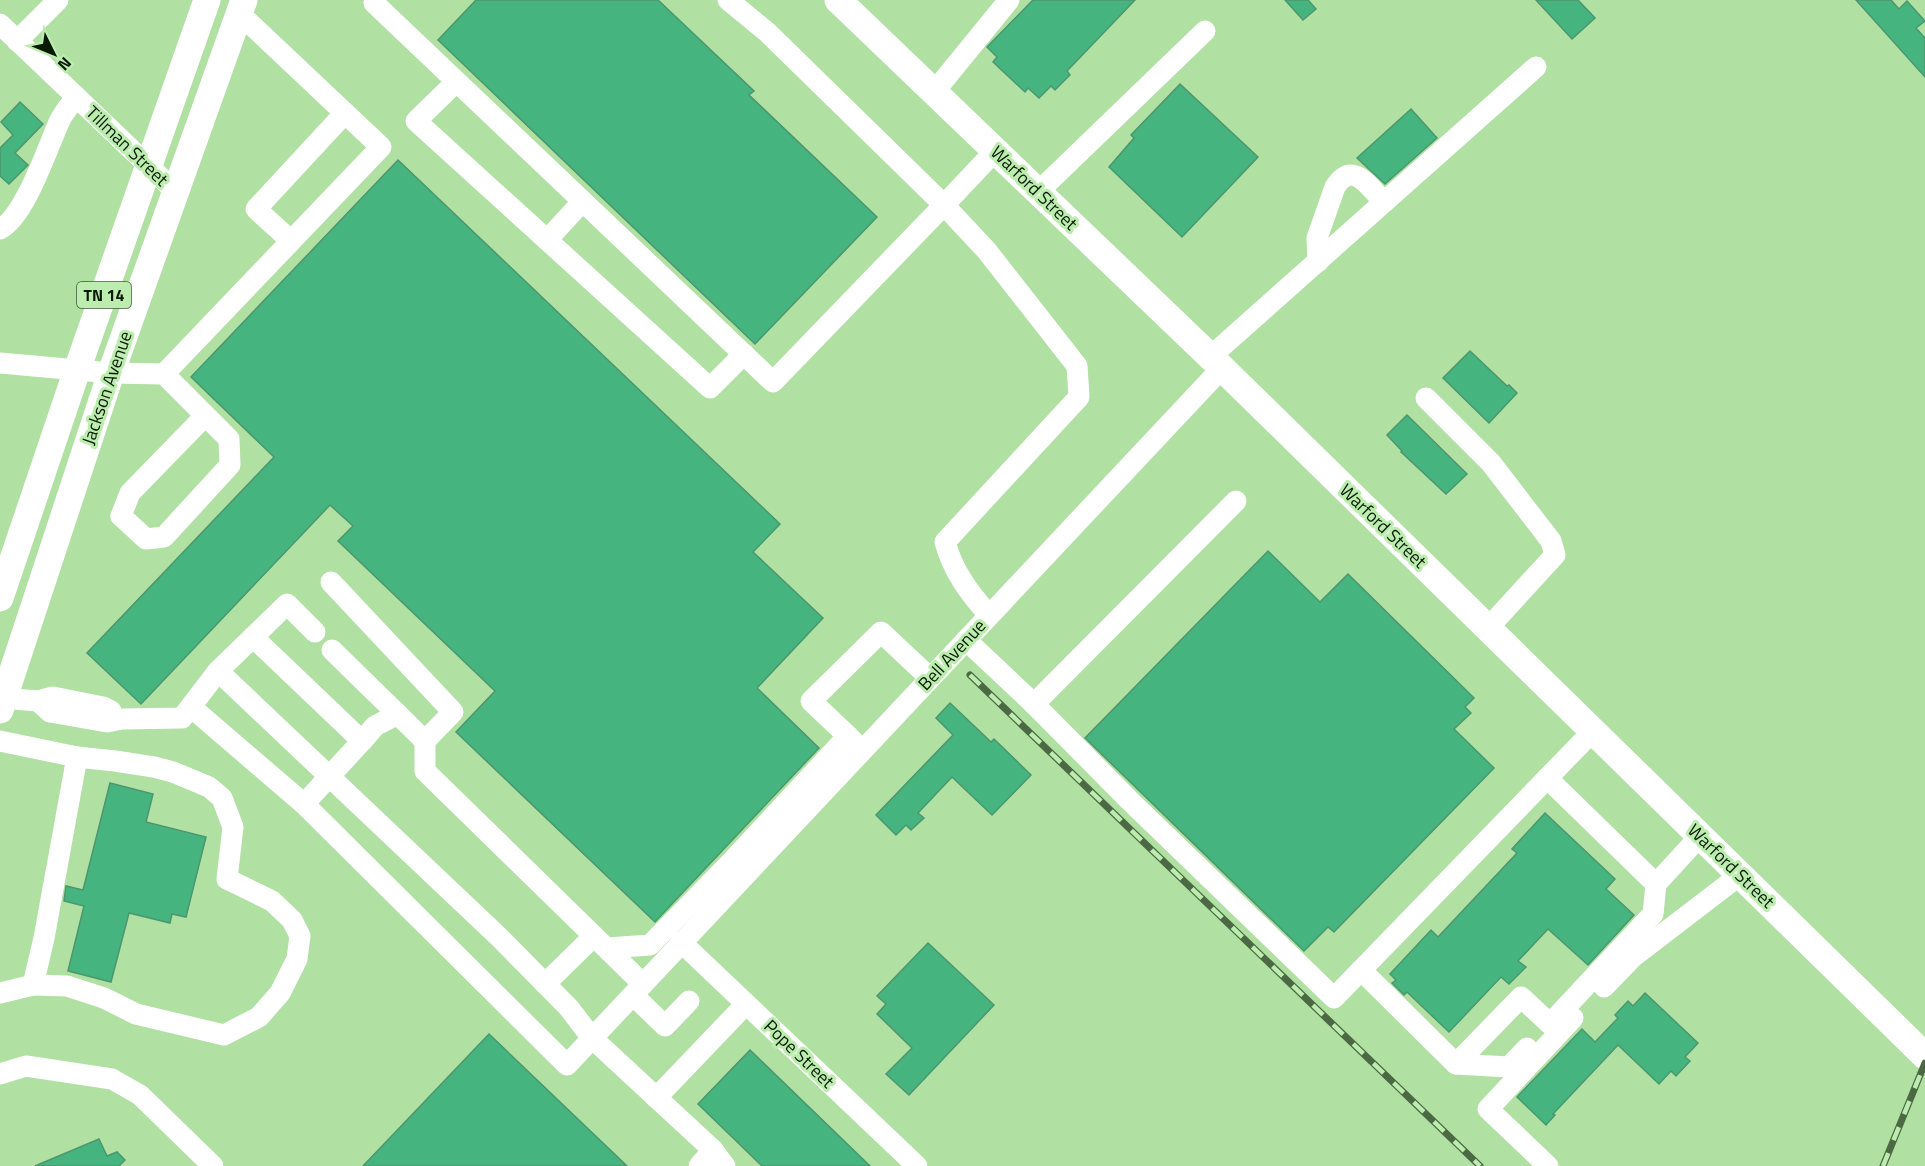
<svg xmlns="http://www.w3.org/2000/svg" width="1925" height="1166" font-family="'Titillium Web',sans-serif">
	<rect width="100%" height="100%" fill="#b0e0a2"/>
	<!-- building -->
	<g fill="#46b47e" stroke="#4b976f" stroke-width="1.5">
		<polygon points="476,0 658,0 754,91 749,95 877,217 755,344 438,40"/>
		<polygon points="1033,0 1135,0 1067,71 1070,75 1055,90 1051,86 1039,98 1028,88 1025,92 993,62 997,57 987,47"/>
		<polygon points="1285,0 1308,0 1316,9 1303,20"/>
		<polygon points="1536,0 1578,0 1595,18 1572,39"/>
		<polygon points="1856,0 1891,0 1899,9 1907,1 1925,21 1916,28 1925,38 1925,77"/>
		<polygon points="1180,84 1258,157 1182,237 1109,167 1134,138 1131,135"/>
		<polygon points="20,102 43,124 15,153 28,165 9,184 0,176 0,148 13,135 1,122"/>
		<polygon points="1411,109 1437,138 1385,184 1357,158"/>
		<polygon points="398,160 780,524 753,552 823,618 757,688 819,748 655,922 456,732 495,691 338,541 353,526 330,505 141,704 87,653 274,457 191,377"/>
		<polygon points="1470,351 1507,386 1509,385 1517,393 1489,423 1443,378"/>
		<polygon points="1407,415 1467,474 1446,494 1401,452 1402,451 1387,435"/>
		<polygon points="1268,551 1320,602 1348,574 1474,698 1465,707 1471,713 1454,729 1494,768 1334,932 1328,927 1304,951 1085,738"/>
		<polygon points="950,703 991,742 994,739 1031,775 992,815 952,777 918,813 924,818 911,830 906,825 896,835 876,815 953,735 936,718"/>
		<polygon points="110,783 153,794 146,822 206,837 186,917 172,914 170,923 129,913 111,982 68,971 84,906 64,901 66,886 83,890"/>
		<polygon points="1545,813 1615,879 1606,889 1634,915 1588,965 1548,929 1518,961 1526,967 1509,984 1501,977 1449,1032 1407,992 1404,995 1392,983 1396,980 1390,974 1431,930 1438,937 1517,853 1512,849"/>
		<polygon points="928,943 994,1005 909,1095 886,1074 912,1048 877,1014 886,1004 877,996"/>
		<polygon points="1645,993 1698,1043 1685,1057 1690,1061 1676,1076 1671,1071 1659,1084 1618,1045 1553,1114 1555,1115 1546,1125 1517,1097 1582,1029 1595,1042 1618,1018 1615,1015 1628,1001 1633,1006"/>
		<polygon points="489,1034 627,1166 363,1166"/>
		<polygon points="750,1050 870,1166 762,1166 698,1104"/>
		<polygon points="99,1139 107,1156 117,1152 125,1160 119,1166 35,1166"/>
	</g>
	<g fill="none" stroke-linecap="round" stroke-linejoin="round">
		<!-- minor -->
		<g stroke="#fff" stroke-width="21">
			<polyline points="374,3 773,382 944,205 767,32 728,0"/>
			<polyline points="0,24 176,192"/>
			<polyline points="17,41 58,0"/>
			<polyline points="456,82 416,121 710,388 744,354"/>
			<polyline points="934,92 1009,0"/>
			<polyline points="1038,192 1205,31"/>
			<path d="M0 229C25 217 48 146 60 120 64 112 71 104 76 97"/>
			<polyline points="290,240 256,209 345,113"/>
			<polyline points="547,240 582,202"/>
			<path d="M1318 262 1317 238 1335 187C1353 159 1369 187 1384 202"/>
			<polyline points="1210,357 1536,67"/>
			<polyline points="0,363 111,373 164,374 229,439 230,465 164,537 146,539 121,516 130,493 205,416"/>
			<polyline points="164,374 381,147 240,14"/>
			<polyline points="1426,398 1491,463 1551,541 1555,555 1488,628"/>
			<polyline points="331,582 453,712 425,741 425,771 643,984"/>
			<path d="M989 615C969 593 953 571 945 542L1079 397 1077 366 987 251 944 205 995 151"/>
			<polyline points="253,637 362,741 304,804"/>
			<polyline points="966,640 1034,704 1236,501"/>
			<polyline points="332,650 425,741"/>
			<polyline points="218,671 500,938 569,1008 592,1038 713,1150 725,1166"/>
			<polyline points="0,698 38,701 53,697 103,707 111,711"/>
			<polyline points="38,701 50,712 107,722 122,719 182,718 218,671 287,604 315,632"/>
			<polyline points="1034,704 1129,800 1334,998 1593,731"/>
			<polyline points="191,707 304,804 567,1065 1222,368"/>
			<polyline points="848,736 811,701 881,632 930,678"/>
			<polyline points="0,741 77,757 44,938 33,985 0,993"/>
			<polyline points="362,741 375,726 398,714"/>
			<polyline points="1547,778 1656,884"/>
			<polyline points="681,942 917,1166"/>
			<polyline points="607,948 650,945 734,859 848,736 862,750"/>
			<polyline points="1361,970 1456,1064 1521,997 1550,1024 1653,914 1656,884 1700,836"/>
			<polyline points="545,984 594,936"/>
			<polyline points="33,985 67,986 104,998 136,1014 224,1035 259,1017 280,993 297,959 300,936 292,920 272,901 227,879 233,827 222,798 209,787 173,772 154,767 115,761 77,757"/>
			<polyline points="1604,987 1633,957 1740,875"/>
			<polyline points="633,995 665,1026 689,1001"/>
			<polyline points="1456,1064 1509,1067 1527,1048"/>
			<polyline points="0,1074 26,1066 112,1079 140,1095 213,1166"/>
			<polyline points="656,1098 746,1004"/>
			<polyline points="699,1166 713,1150"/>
			<polyline points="1548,1166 1488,1109 1573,1018"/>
		</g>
		<!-- major -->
		<g stroke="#fff" stroke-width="27">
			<polyline points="838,0 1222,368 1925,1056"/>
			<polyline points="0,598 77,370 207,0"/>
			<polyline points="0,710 111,373 244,0"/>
		</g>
		<!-- rail casing -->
		<g stroke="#4b6943" stroke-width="7">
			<g id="rail">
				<polyline points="970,675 1480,1166"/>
				<polyline points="1883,1166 1925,1063"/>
			</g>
		</g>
		<!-- rail -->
		<use href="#rail" stroke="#bcedaf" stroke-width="4.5" stroke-dasharray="14" stroke-linecap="butt"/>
	</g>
	<g text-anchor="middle" stroke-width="6" stroke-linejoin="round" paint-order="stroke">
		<!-- shield labels -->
		<rect fill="#bcedaf" stroke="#3e5937" stroke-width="1.5" x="77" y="282" width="54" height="26" rx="4.5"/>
		<g font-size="16" font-weight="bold" fill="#081a04">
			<text x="104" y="301">TN 14</text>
		</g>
		<!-- street labels -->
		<g font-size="18" fill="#081a04" stroke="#bcedaf">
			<text transform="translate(127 146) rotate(44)" y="6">Tillman Street</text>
			<text transform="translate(1034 188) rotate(44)" y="6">Warford Street</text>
			<text transform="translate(107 388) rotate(-71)" y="6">Jackson Avenue</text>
			<text transform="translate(1383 526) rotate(44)" y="6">Warford Street</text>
			<text transform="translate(952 655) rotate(-47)" y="6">Bell Avenue</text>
			<text transform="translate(1731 866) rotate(44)" y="6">Warford Street</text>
			<text transform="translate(799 1054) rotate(44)" y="6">Pope Street</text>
		</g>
	</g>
	<!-- north arrow -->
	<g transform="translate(54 54) rotate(133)" stroke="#bcedaf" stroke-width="4.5" paint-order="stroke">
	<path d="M0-4.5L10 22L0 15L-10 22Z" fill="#081a04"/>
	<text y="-9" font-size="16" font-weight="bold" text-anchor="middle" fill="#081a04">N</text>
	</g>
</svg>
